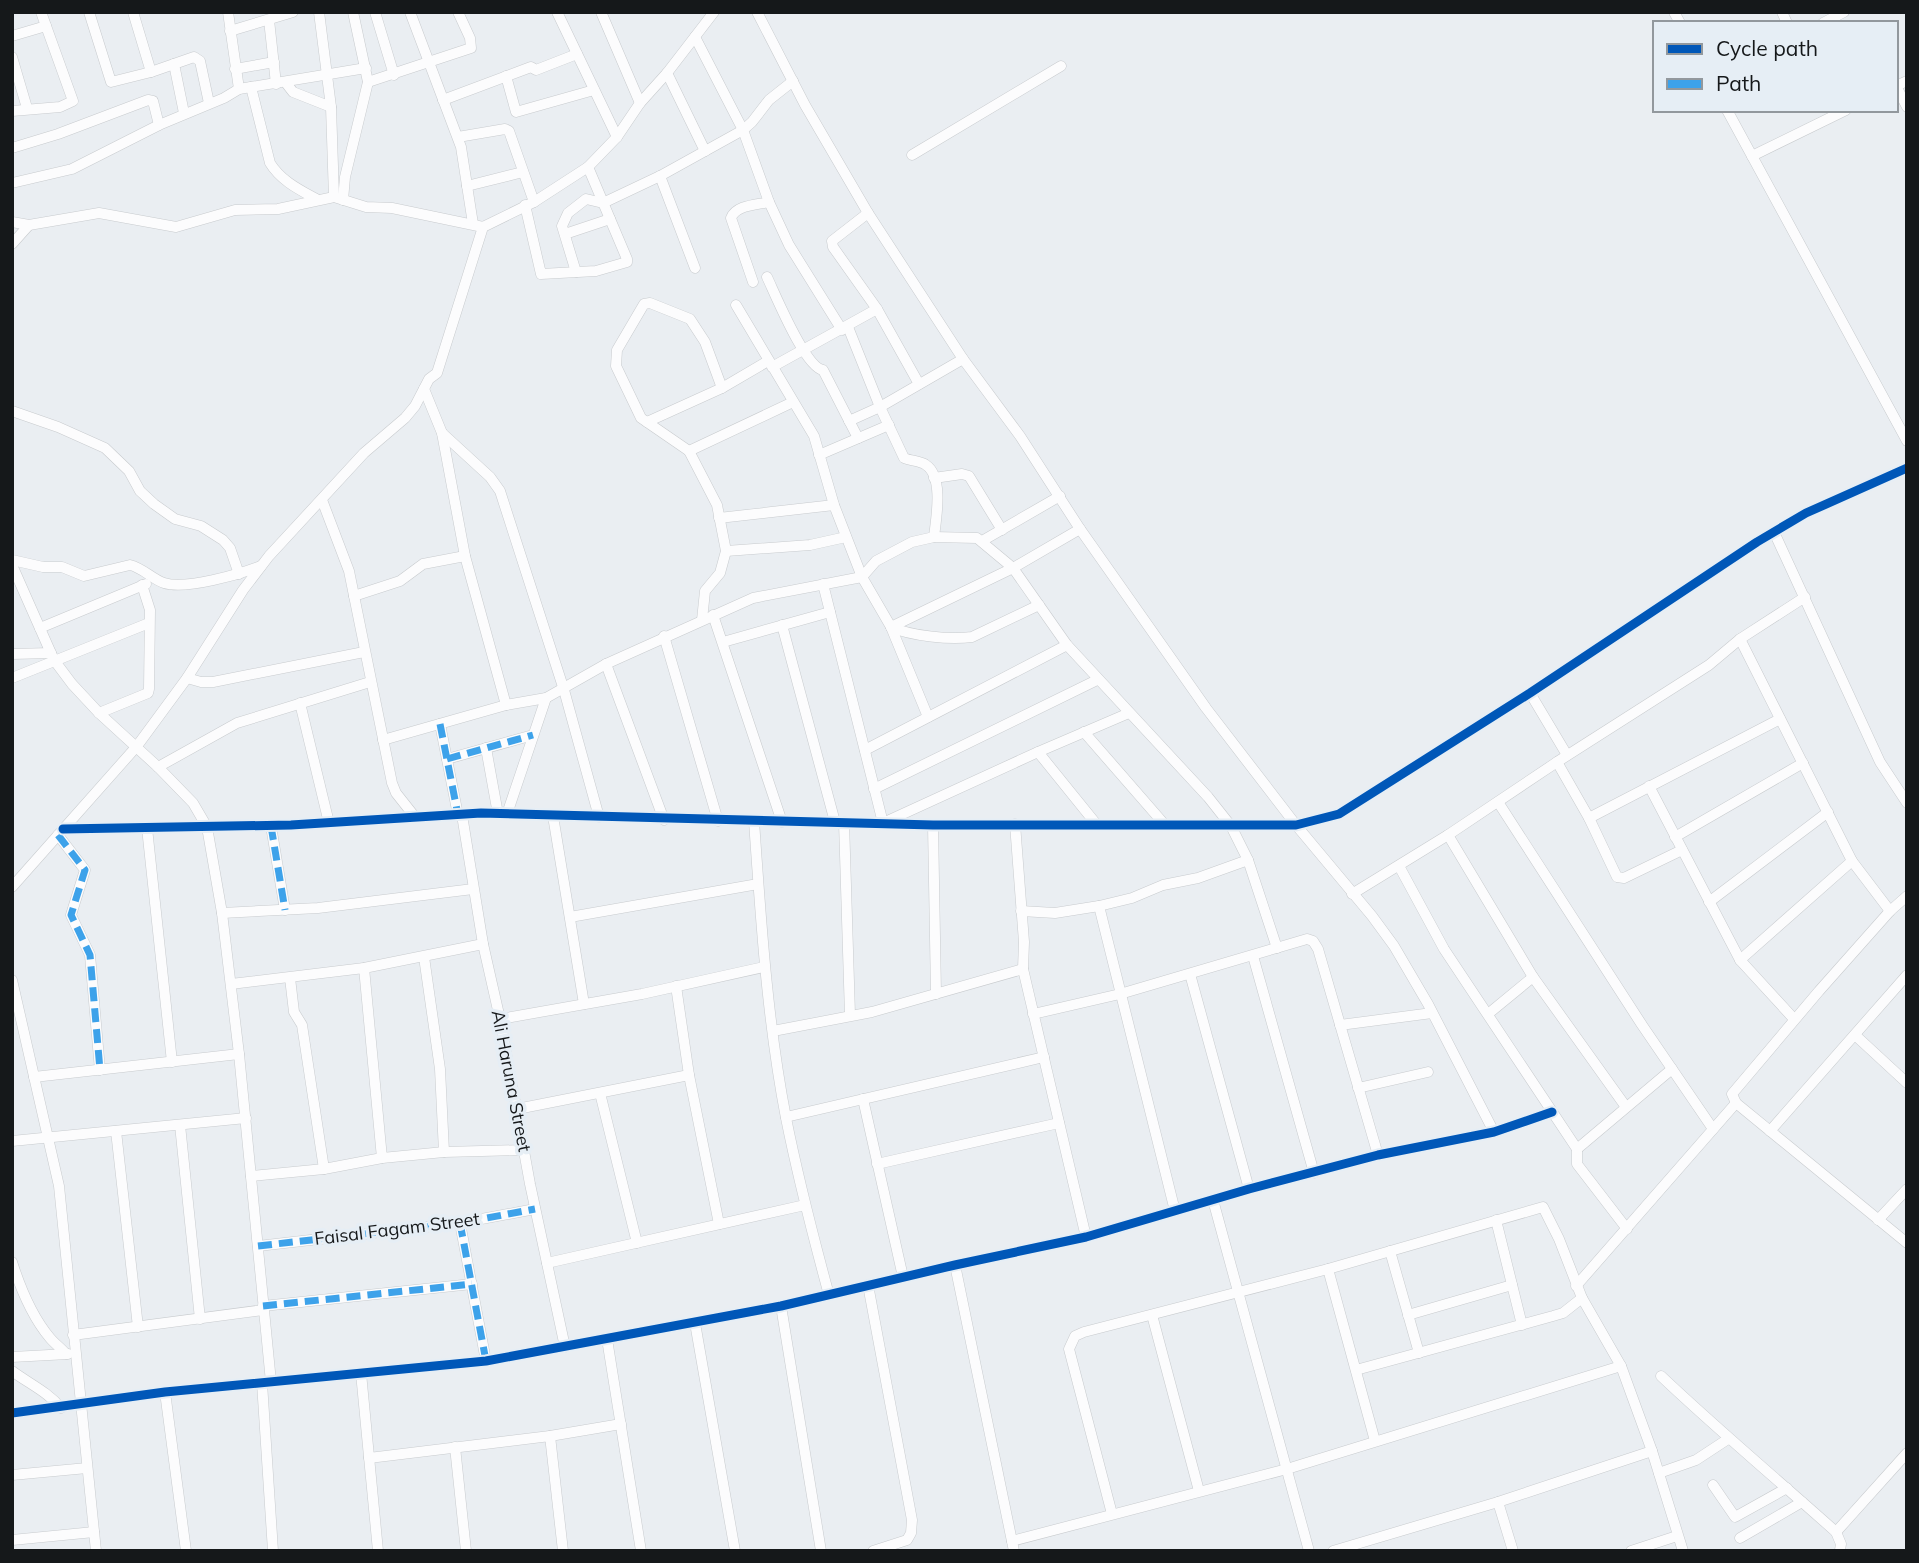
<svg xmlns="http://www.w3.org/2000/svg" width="1919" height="1563" font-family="Mulish,sans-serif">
	<rect width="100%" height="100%" fill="#eaeef2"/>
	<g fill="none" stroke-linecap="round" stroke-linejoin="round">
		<!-- minor casing -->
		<g stroke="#c8cbce" stroke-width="11">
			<g id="minor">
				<polyline points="89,12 111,82 151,72 194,57 200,61 209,103"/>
				<polyline points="133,12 151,72"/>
				<polyline points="228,12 239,89"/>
				<polyline points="319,12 331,107 334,197"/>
				<polyline points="375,12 394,75"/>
				<polyline points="410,12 461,147 473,224"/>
				<polyline points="557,12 617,137"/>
				<polyline points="601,12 640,103"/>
				<polyline points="757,12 805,105 868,213 963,359 1020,436 1080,529 1206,708 1296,825 1372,916 1394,946 1428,1004 1494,1132"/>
				<polyline points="1674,12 1680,23"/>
				<polyline points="1782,12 1787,23"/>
				<polyline points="269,20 276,84"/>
				<polyline points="1823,23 1844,12"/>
				<polyline points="230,31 293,12"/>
				<polyline points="12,36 46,26"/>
				<polyline points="695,37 743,130 769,202 789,245 842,330"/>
				<polyline points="12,57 27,108"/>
				<polyline points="174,64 184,113"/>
				<polyline points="235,69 274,62"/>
				<polyline points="667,73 705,151"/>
				<polyline points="506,76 516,112 594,90"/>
				<polyline points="1907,81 1896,86 1907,107"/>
				<polyline points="368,82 471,48 470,38 458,12"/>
				<polyline points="286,83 293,92 331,107"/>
				<path d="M251 87 270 163C281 181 300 190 318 200"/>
				<polyline points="443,100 531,67 536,70 577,54"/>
				<polyline points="1727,110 1907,441"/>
				<polyline points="12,111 60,107 73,101 41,12"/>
				<polyline points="458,137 505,129 509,131 534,202"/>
				<polyline points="12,148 58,134 148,100 153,101 159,125"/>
				<polyline points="912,155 1061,66"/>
				<polyline points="1752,156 1846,110"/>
				<polyline points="660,176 695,268"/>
				<polyline points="12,183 72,169 159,125 224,98 239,89 366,68"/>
				<polyline points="467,186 523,172"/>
				<polyline points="343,200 345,177 368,82 353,12"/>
				<polyline points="525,205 541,274 596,271 627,262 627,259 588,167"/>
				<polyline points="868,213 832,241 833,247 877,309 919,384"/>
				<polyline points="12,222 29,225 99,213 176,227 235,210 278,209 334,197 366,207 392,208 483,227"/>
				<polyline points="565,234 610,219"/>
				<polyline points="12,244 29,225"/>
				<polyline points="576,272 562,226 568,213 586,199 603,203 660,176 743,130 752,122 769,100 793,81"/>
				<path d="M767 277C776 296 805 367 823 370L858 438"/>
				<path d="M753 282 731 218C736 205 756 205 769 202"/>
				<polyline points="736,305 814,436 834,505 862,577 891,627 928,717"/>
				<path d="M848 327 880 407 904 458C911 461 921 461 926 465 944 477 936 519 934 537"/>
				<polyline points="772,367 877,309"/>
				<polyline points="424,389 442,433 465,556 506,705"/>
				<polyline points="12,411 58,427 105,448 129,471 140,491 154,504 175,519 201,526 223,540 230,548 239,574"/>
				<polyline points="849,421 880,407 963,359"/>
				<polyline points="647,422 722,388 768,361"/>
				<polyline points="442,433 490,477 500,491 564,690 599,817"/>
				<polyline points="689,451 793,402"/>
				<polyline points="819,455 889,425"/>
				<polyline points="934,478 962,474 969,476 1002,530"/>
				<polyline points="322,500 349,571 392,783 396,793 415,817"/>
				<polyline points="719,518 834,505"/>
				<polyline points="1774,532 1880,762 1907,803"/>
				<polyline points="982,541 1060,496"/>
				<polyline points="726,551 810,545 846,537"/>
				<path d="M12 560 43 567H62L84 576 130 565C143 568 152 579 164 583 186 590 240 574 261 566"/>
				<polyline points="12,565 54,660 72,684 99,713 158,767 193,803 207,827 222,913 239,1054 271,1382"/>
				<polyline points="823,584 883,823 1038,752 1097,825"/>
				<polyline points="354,596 400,581 423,564 465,556"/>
				<polyline points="713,615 782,822"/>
				<polyline points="702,620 705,591 720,573 726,551 717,505 689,451 641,418 616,366 617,350 644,304 650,303 690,319 705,342 722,388"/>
				<polyline points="782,625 835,822"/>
				<polyline points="891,627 1013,568 1080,529"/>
				<path d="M891 627C911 636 950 640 972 637L1039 605"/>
				<polyline points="40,628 146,584"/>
				<polyline points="664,636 718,821"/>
				<polyline points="1740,639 1852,861 1890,911"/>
				<polyline points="723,642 830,612"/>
				<polyline points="12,654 51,653"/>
				<polyline points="606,664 664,820"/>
				<polyline points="12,678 149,623"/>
				<polyline points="187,678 201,682 213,682 364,652"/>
				<polyline points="1530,693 1567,755"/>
				<polyline points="300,703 329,823"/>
				<polyline points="99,713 148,693 149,689 150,610 142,585"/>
				<polyline points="440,724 458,815"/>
				<polyline points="1084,732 1165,825"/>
				<polyline points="383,740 506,705 546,698 606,664 753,598 862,577 876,561 912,542 934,537 977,538 1013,568 1067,645 1208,797 1231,826 1248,860 1277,948"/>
				<polyline points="486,748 498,814"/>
				<polyline points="865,750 1067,645"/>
				<polyline points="1038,752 1129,713"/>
				<polyline points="447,759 533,735"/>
				<polyline points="1557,762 1589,818 1617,877 1624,878 1682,850"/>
				<polyline points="158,767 237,723 370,682"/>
				<polyline points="1649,786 1740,960 1794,1019"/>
				<polyline points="874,789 1097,680"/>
				<polyline points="1498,802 1642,1025 1713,1129"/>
				<polyline points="507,814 546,698"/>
				<polyline points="462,815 483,944 500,1019 530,1184 565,1347"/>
				<polyline points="553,816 584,1004"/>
				<polyline points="1589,818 1780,719"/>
				<path d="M754 821C761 921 767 1020 786 1118 798 1178 813 1236 829 1295"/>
				<polyline points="844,822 850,1015"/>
				<polyline points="1015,824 1024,942 1023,969 1086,1237"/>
				<polyline points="933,825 936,994"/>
				<polyline points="271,826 285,910"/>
				<polyline points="147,828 172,1062"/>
				<polyline points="63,829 291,825 481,813 933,825 1296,825 1339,814 1530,693 1757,542 1806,513 1907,468"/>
				<polyline points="58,835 85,870 71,915 90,955 100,1070"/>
				<polyline points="1448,835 1533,977 1626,1107"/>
				<polyline points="1675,837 1803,763"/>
				<polyline points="1399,866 1444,949 1577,1149 1577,1164 1627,1229"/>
				<polyline points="12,887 137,746 187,678 243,590 269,556 364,453 405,418 415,406 429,379 437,373 483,227 534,202 588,167 617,137 640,103 667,73 714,12"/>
				<polyline points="1352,894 1448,835 1557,762 1709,665 1740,639 1805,597"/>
				<polyline points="1907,896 1890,911 1819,991 1732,1094 1736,1103 1907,1243"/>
				<polyline points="1709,902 1828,812"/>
				<polyline points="1099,906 1175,1211"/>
				<polyline points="1021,911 1055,913 1099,906 1132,898 1163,885 1198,878 1248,860"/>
				<polyline points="222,913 318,908 473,889"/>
				<polyline points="570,917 758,884"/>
				<polyline points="1253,956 1314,1173"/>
				<polyline points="424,957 440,1069 444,1152"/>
				<polyline points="1740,960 1852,861"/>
				<polyline points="364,968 382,1158"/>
				<polyline points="1190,974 1249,1189"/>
				<polyline points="290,978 294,1012 302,1025 324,1169"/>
				<polyline points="12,980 59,1186 96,1551"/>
				<polyline points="231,984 364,968 483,944"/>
				<polyline points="676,986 689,1075 719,1224"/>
				<polyline points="1033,1014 1120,994 1307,939 1313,941 1318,949 1378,1155"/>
				<polyline points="1488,1014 1533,977"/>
				<polyline points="500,1019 642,994 764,967"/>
				<polyline points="1340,1025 1432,1013"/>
				<polyline points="773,1031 872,1012 1023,969"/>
				<polyline points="1855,1035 1907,1083"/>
				<polyline points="34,1077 239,1054"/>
				<polyline points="1358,1088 1428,1072"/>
				<polyline points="600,1093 637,1243"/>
				<polyline points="863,1099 903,1277"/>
				<polyline points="517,1109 689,1075"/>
				<polyline points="786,1117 1044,1057"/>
				<polyline points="180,1125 200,1319"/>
				<polyline points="116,1131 138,1327"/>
				<polyline points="1770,1131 1907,975"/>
				<polyline points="12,1141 246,1118"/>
				<polyline points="1577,1149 1672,1069"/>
				<polyline points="877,1164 1059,1123"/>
				<polyline points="251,1176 324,1169 382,1158 444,1152 524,1150"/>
				<polyline points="1213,1200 1309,1551"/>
				<polyline points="1496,1220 1522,1325"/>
				<polyline points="1878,1220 1907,1189"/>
				<polyline points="460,1223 486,1361"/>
				<polyline points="258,1246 460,1223 535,1209"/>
				<polyline points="1390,1251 1419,1353"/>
				<path d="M12 1262C20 1287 33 1318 50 1338 55 1344 61 1348 66 1354"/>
				<polyline points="547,1263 805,1205"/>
				<polyline points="955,1265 1014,1551"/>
				<polyline points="1328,1269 1375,1441"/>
				<polyline points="868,1285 912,1520 911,1533 907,1540 873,1551"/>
				<polyline points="1576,1286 1736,1103"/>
				<polyline points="263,1306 472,1284"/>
				<polyline points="781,1306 821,1551"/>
				<polyline points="1152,1315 1199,1491"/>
				<polyline points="1408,1315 1512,1285"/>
				<polyline points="695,1323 735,1551"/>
				<polyline points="73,1335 263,1310"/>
				<polyline points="607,1339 641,1551"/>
				<polyline points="12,1357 68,1354"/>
				<polyline points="1356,1370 1553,1316 1563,1313 1582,1298"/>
				<path d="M12 1371C28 1383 48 1392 61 1408"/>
				<polyline points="361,1373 378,1551"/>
				<path d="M1661 1376C1718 1430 1778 1480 1836 1532L1841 1544 1840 1550"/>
				<polyline points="262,1383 273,1551"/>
				<polyline points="165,1392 186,1551"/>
				<polyline points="12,1413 165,1392 486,1361 781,1306 955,1265 1086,1237 1249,1189 1378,1155 1494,1132 1552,1112"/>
				<polyline points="550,1436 621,1424"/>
				<polyline points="455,1447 466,1551"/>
				<polyline points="369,1458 550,1436 563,1551"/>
				<polyline points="1659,1473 1696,1460 1728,1439"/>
				<polyline points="12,1475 87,1468"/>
				<polyline points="1713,1485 1735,1517 1787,1488"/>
				<polyline points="1498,1502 1513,1551"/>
				<polyline points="1112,1514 1069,1349 1075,1336 1084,1332 1328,1269 1543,1207 1559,1239 1582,1298 1621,1366 1652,1451 1683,1551"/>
				<polyline points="1836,1532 1907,1453"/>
				<polyline points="1740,1538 1802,1502"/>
				<polyline points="12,1540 94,1532"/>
				<polyline points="1012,1541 1287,1469 1621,1366"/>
				<polyline points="1333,1551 1498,1502 1652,1451"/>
				<polyline points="1631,1551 1677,1536"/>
			</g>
		</g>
		<!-- minor -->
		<use href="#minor" stroke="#fcfcfd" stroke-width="10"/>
		<!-- quiet -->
		<g stroke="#3da2ea" stroke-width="7" stroke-dasharray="14 7" stroke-linecap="butt">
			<polyline points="440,724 458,815"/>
			<polyline points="447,759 533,735"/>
			<polyline points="271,826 285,910"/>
			<polyline points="58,835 85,870 71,915 90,955 100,1070"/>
			<polyline points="460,1223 486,1361"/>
			<polyline points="258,1246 460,1223 535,1209"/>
			<polyline points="263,1306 472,1284"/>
		</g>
		<!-- cycleway casing -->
		<g stroke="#e6eef5" stroke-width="13">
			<g id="cycleway">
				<polyline points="63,829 291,825 481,813 933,825 1296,825 1339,814 1530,693 1757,542 1806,513 1907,468"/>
				<polyline points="12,1413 165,1392 486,1361 781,1306 955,1265 1086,1237 1249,1189 1378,1155 1494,1132 1552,1112"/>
			</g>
		</g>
		<!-- cycleway -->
		<use href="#cycleway" stroke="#0057b8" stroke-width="9"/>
	</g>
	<g text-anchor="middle" stroke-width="7" stroke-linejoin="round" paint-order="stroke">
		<!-- street labels -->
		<g font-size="18" fill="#15181a" stroke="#e6eef5">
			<text transform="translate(511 1081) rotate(79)" y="6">Ali Haruna Street</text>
			<text transform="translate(397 1229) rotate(-7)" y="6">Faisal Fagam Street</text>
		</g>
	</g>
	<!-- border -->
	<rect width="1919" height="1563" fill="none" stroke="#15181a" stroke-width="28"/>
	<!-- legend -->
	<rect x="1653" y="21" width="245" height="91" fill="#e6eef5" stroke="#92989d" stroke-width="2"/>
	<rect x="1667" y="44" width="35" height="10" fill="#0057b8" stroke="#92989d" stroke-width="2"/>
	<text x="1716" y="56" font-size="21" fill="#15181a">Cycle path</text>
	<rect x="1667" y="79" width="35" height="10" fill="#3da2ea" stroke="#92989d" stroke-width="2"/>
	<text x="1716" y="91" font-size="21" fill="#15181a">Path</text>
</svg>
